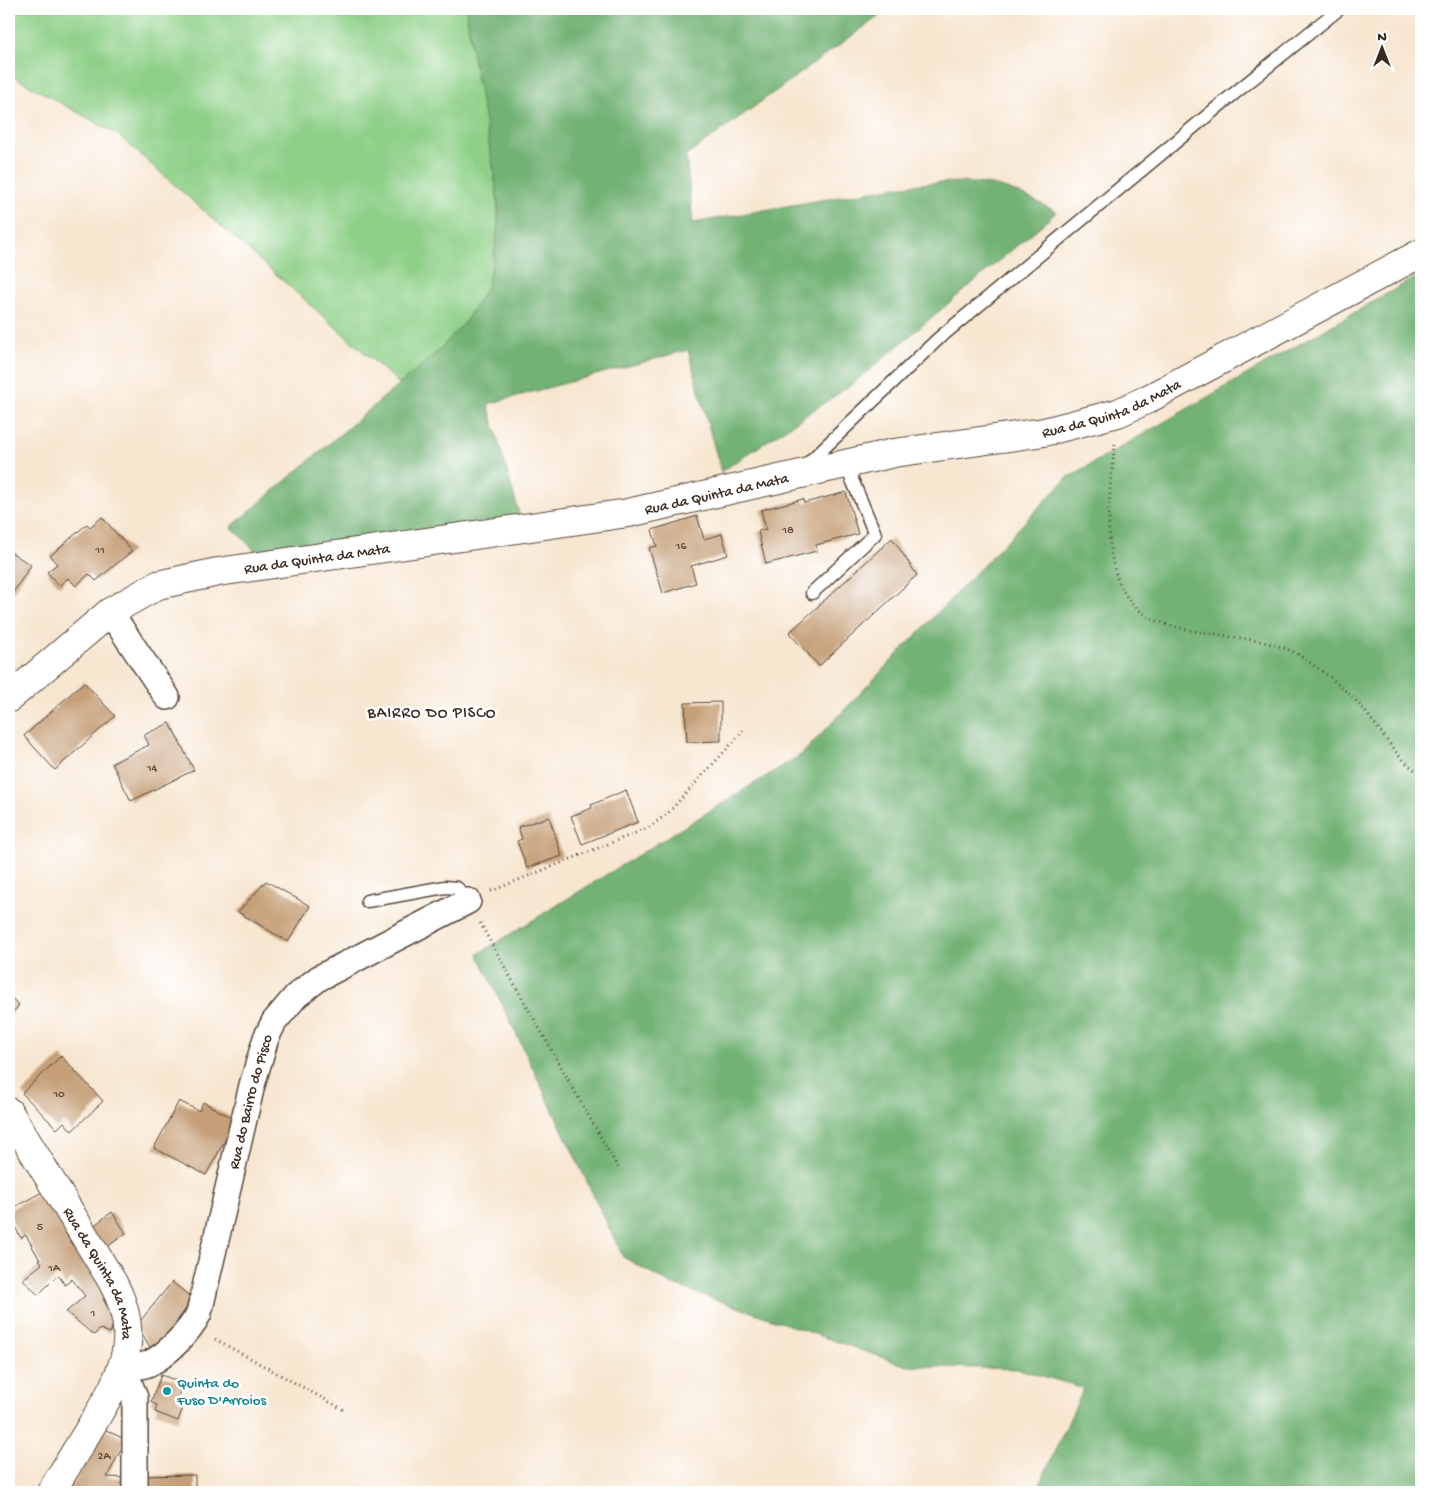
<svg xmlns="http://www.w3.org/2000/svg" width="1430" height="1501" font-family="'Gochi Hand',sans-serif">
	<rect width="100%" height="100%" fill="#fff"/>
	<filter id="ink" filterUnits="userSpaceOnUse"><feTurbulence type="fractalNoise" baseFrequency=".02" numOctaves="2"/><feDisplacementMap in="SourceGraphic" scale="10" xChannelSelector="R" yChannelSelector="G"/><feConvolveMatrix kernelMatrix="1 2 1 2 8 2 1 2 1" color-interpolation-filters="sRGB"/></filter>
	<filter id="wash" filterUnits="userSpaceOnUse"><feTurbulence type="fractalNoise" baseFrequency=".0096" numOctaves="4" result="noise"/><feDisplacementMap in="SourceGraphic" scale="20" xChannelSelector="R" yChannelSelector="G"/><feGaussianBlur stdDeviation="1.12" result="paint"/><feColorMatrix in="noise" values="0 0 0 0 0 0 0 0 0 0 0 0 0 0 0 0 0 1.4 0 .05"/><feComposite in="paint" operator="in"/></filter>
	<g filter="url(#wash)">
		<rect width="100%" height="100%" fill="#f7e6d0"/>
		<!-- green -->
		<path fill="#8ed088" stroke="#647d53" d="M9 9H466C471 43 476 76 483 110 493 166 509 229 487 286 471 326 432 357 401 385L118 135 9 74Z"/>
		<!-- forest -->
		<g fill="#72b274" stroke="#566e49">
			<path d="M466 9H889L686 156 693 223C742 214 791 205 839 197 888 188 937 178 986 184 1012 188 1034 200 1057 212L854 383 721 472 688 350 488 404 520 517 256 552 231 527 436 353 465 322 487 286 495 250 499 212 494 171 472 51Z"/>
			<polygon points="1421,274 1421,1492 1036,1492 1084,1388 1018,1369 907,1366 671,1284 623,1257 478,954 802,754 1067,478"/>
		</g>
		<g id="blocks">
			<!-- building -->
			<g fill="#c59f77">
				<polygon points="846,492 858,534 816,545 817,551 766,564 758,531 766,529 761,510 803,499 804,503"/>
				<polygon points="697,516 704,539 722,534 728,555 691,566 696,583 663,593 649,548 657,546 652,530"/>
				<polygon points="102,517 132,551 96,581 89,574 76,586 68,578 59,586 47,572 57,564 50,556 87,524 90,527"/>
				<polygon points="892,538 917,575 819,666 789,633"/>
				<polygon points="9,551 31,565 9,599"/>
				<polygon points="84,682 115,716 55,770 24,736"/>
				<polygon points="721,702 721,741 687,742 685,703"/>
				<polygon points="170,723 194,770 131,801 112,763 149,745 144,735"/>
				<polygon points="626,790 638,822 582,844 571,816 592,808 591,805"/>
				<polygon points="549,817 562,856 527,868 517,841 522,839 518,827"/>
				<polygon points="266,881 310,906 288,942 238,912"/>
				<polygon points="9,996 19,1005 9,1017"/>
				<polygon points="61,1056 103,1101 72,1131 64,1122 57,1129 22,1093"/>
				<polygon points="179,1101 199,1111 203,1102 236,1120 206,1175 154,1148"/>
				<polygon points="44,1191 70,1241 108,1295 103,1299 115,1320 110,1333 100,1329 94,1335 66,1312 85,1296 72,1279 65,1285 58,1275 38,1295 23,1279 42,1264 26,1235 21,1238 9,1215 9,1210"/>
				<polygon points="112,1212 126,1233 100,1252 85,1232"/>
				<polygon points="172,1282 193,1299 177,1321 181,1328 154,1354 137,1325"/>
				<polygon points="161,1375 183,1383 177,1399 185,1402 178,1421 155,1412 157,1405 151,1402"/>
				<polygon points="102,1428 126,1440 107,1477 129,1478 129,1492 69,1492"/>
				<polygon points="195,1475 195,1492 139,1492 139,1476"/>
			</g>
		</g>
	</g>
	<g filter="url(#ink)">
		<use href="#blocks" fill-opacity="0" stroke="#574639" stroke-width="1"/>
		<g fill="none" stroke-linecap="round" stroke-linejoin="round">
			<!-- service casing -->
			<g stroke="#574639" stroke-width="15">
				<g id="service">
					<polyline points="804,467 938,339 1225,101 1339,9"/>
					<polyline points="812,593 875,534 845,463"/>
					<polyline points="367,901 445,887 457,888 468,901"/>
				</g>
			</g>
			<!-- minor casing -->
			<g stroke="#574639" stroke-width="28">
				<g id="minor">
					<polyline points="110,612 167,697"/>
					<path id="s1" d="M135 1492V1398L123 1366C132 1367 142 1367 150 1363 167 1355 191 1330 199 1313L252 1085 266 1038 274 1022 296 996 319 978 468 901"/>
				</g>
			</g>
			<!-- tertiary casing -->
			<g stroke="#574639" stroke-width="30">
				<g id="tertiary">
					<path id="s2" d="M9 698 110 612 158 585 218 572 628 513 894 453 1044 432 1118 413 1148 399 1421 253"/>
					<path id="s3" d="M9 1112 112 1281C143 1337 123 1373 93 1423 79 1446 65 1469 51 1492"/>
				</g>
			</g>
			<!-- path -->
			<g stroke="#574639" stroke-width="3" stroke-dasharray="1 4" stroke-linecap="butt">
				<path d="M1115 444C1109 496 1093 597 1158 621 1177 629 1201 632 1221 635 1243 639 1278 642 1297 654 1325 672 1351 692 1371 719 1388 740 1397 759 1421 774"/>
				<polyline points="491,891 648,828 668,813 746,728"/>
				<polyline points="480,923 618,1168"/>
				<polyline points="215,1339 346,1411"/>
			</g>
			<!-- service -->
			<use href="#service" stroke="#fff" stroke-width="12"/>
			<!-- minor -->
			<use href="#minor" stroke="#fff" stroke-width="25"/>
			<!-- tertiary -->
			<use href="#tertiary" stroke="#fff" stroke-width="28"/>
		</g>
	</g>
	<!-- markers -->
	<circle fill="#0f9aa8" stroke="#fff" stroke-width="2" cx="167" cy="1391" r="5"/>
	<g text-anchor="middle" stroke-width="5" stroke-linejoin="round" paint-order="stroke">
		<!-- number labels -->
		<g font-size="12" fill="#5e4734">
			<text x="788" y="533">18</text>
			<text x="681" y="549">16</text>
			<text x="100" y="553">11</text>
			<text x="152" y="771">14</text>
			<text x="59" y="1097">10</text>
			<text x="40" y="1230">5</text>
			<text x="54" y="1271">1A</text>
			<text x="93" y="1316">1</text>
			<text x="104" y="1459">2A</text>
		</g>
		<!-- street labels -->
		<g font-size="15" fill="#3b2a1e" stroke="#fff">
			<text dy="5" stroke="none"><textPath href="#s2" startOffset="1159">Rua da Quinta da Mata</textPath></text>
			<text dy="5" stroke="none"><textPath href="#s2" startOffset="754">Rua da Quinta da Mata</textPath></text>
			<text dy="5" stroke="none"><textPath href="#s2" startOffset="349">Rua da Quinta da Mata</textPath></text>
			<text dy="5" stroke="none"><textPath href="#s1" startOffset="444">Rua do Bairro do Pisco</textPath></text>
			<text dy="5" stroke="none"><textPath href="#s3" startOffset="186">Rua da Quinta da Mata</textPath></text>
		</g>
		<!-- culture labels -->
		<g font-size="15" fill="#0d838f" stroke="#fff" text-anchor="start">
			<text x="177" y="1387">Quinta do<tspan x="177" dy="17">Fuso D'Arroios</tspan></text>
		</g>
		<!-- neighbourhood labels -->
		<g font-size="16" letter-spacing="1" fill="#3b2a1e" stroke="#fff">
			<text x="432" y="717">BAIRRO DO PISCO</text>
		</g>
	</g>
	<!-- margin -->
	<rect width="1430" height="1501" fill="none" stroke="#fff" stroke-width="30"/>
	<!-- north arrow -->
	<g transform="translate(1382 48)" stroke="#ffffff" stroke-width="4" paint-order="stroke">
	<path d="M0-4L9 19L0 12L-9 19Z" fill="#3b2a1e"/>
	<text y="-8" font-size="14" font-weight="bold" text-anchor="middle" fill="#3b2a1e">N</text>
	</g>
</svg>
